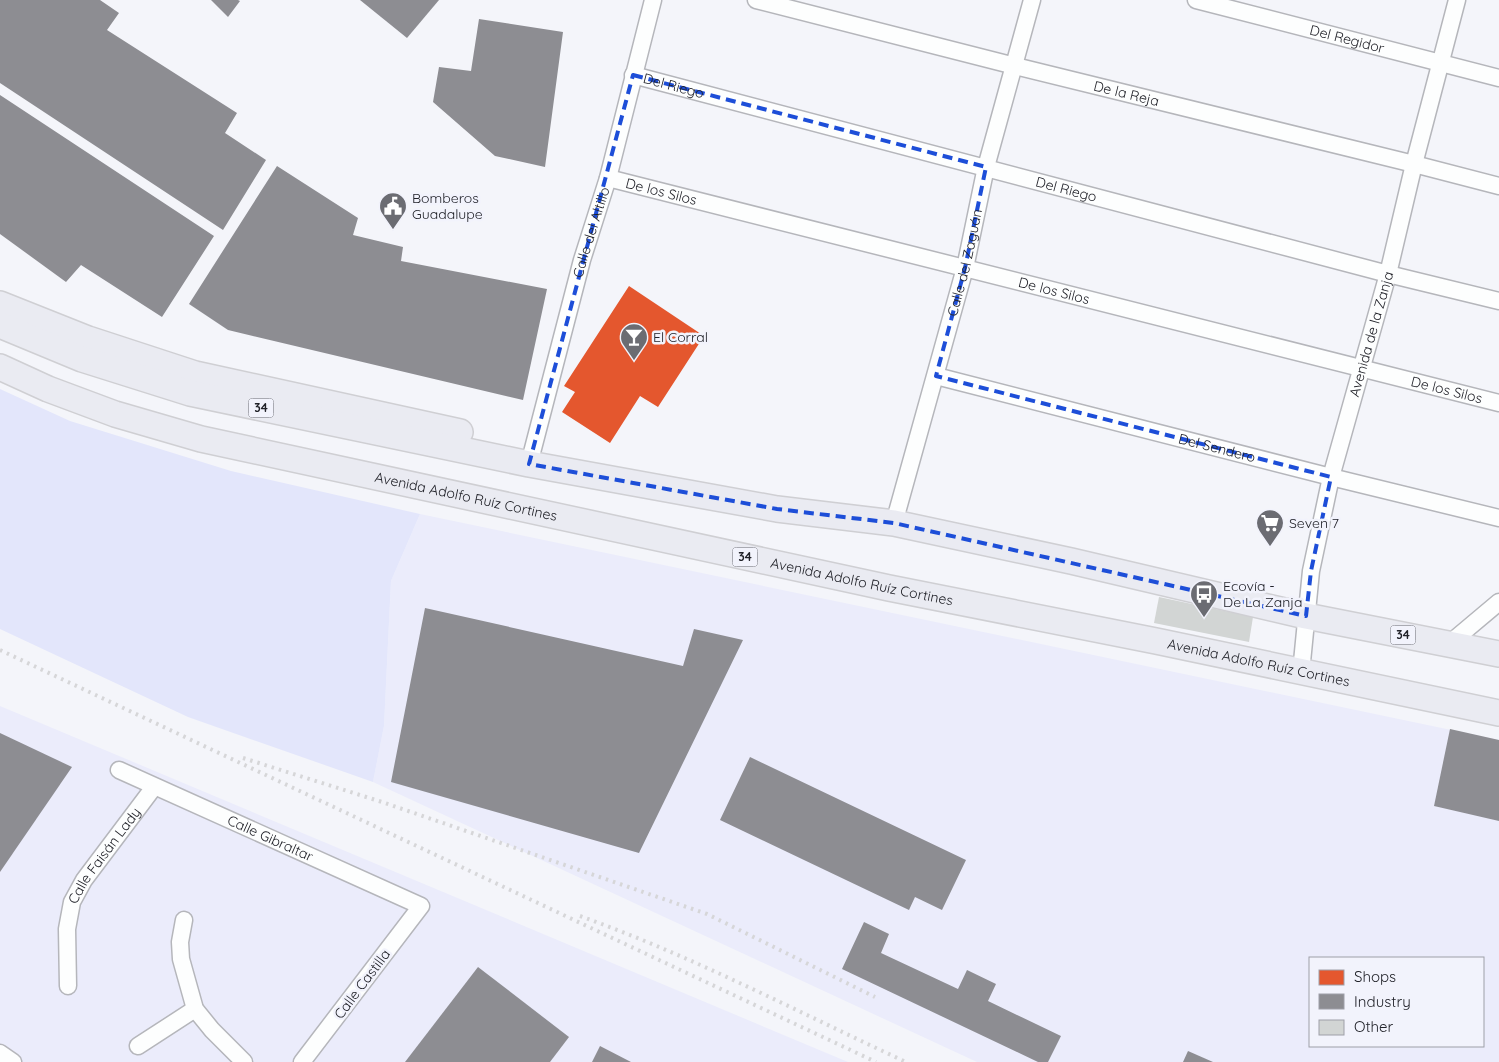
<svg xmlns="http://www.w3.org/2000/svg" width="1499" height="1062" font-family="Quicksand,sans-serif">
	<rect width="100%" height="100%" fill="#f4f5fa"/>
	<!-- built -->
	<g fill="#ebecfb" fill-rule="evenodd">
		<path d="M420 514 1499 740V1062H977L373 782 384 726 391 581ZM1310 958H1483V1046H1310Z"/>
		<polygon points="0,706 848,1062 0,1062"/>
	</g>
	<!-- green -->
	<polygon fill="#e3e6fb" points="0,389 70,421 231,471 420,514 391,581 384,726 373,782 188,717 0,629"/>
	<!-- shops -->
	<polygon fill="#e4572e" points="629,286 704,336 658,407 640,396 610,443 562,412 575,392 564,386"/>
	<!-- industry -->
	<g fill="#8d8d92">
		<polygon points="0,0 100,0 119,13 107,30 237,113 225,133 266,160 223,230 0,83"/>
		<polygon points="211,0 238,0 240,1 228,17"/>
		<polygon points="360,0 439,0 407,38"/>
		<polygon points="479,19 563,32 545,167 495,156 433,102 439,67 471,71"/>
		<polygon points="0,95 214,236 162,317 81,265 66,282 0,234"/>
		<polygon points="277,166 358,218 353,235 403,247 401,261 547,289 523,400 228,330 189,304"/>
		<polygon points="425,608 683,666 694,629 743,640 639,853 391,782"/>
		<polygon points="1450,729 1499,740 1499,821 1434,806"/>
		<polygon points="0,733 72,767 0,872"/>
		<polygon points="750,757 966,860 942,910 915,897 909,910 720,820"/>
		<polygon points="864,922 889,934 881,953 958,989 967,970 996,984 988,1001 1061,1036 1048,1062 1038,1062 842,969"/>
		<polygon points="478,967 569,1037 550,1062 405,1062"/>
		<polygon points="600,1046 631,1062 592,1062"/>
		<polygon points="1188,1051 1213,1062 1183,1062"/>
	</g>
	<!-- building -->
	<polygon fill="#d2d5d4" points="1159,597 1253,617 1249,642 1154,623"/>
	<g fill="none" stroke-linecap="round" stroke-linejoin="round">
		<!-- minor casing -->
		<g stroke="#b5b6bb" stroke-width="19">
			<g id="minor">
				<path id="s1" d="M756 0 1015 66 1414 164 1499 186"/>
				<path id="s2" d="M1196 0 1499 78"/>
				<path id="s3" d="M633 75 1388 274 1499 301"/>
				<path id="s4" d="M608 178 1499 403"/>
				<path id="s5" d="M936 376 1331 477 1499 518"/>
				<path id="s6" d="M529 464 582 260 608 178 653 0"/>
				<path id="s7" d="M894 523 965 268 986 167 1032 0"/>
				<polyline points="1449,644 1499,602"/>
				<path id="s8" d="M1301 672 1311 571 1331 477 1388 274 1414 164 1457 0"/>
				<path id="s9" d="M119 770 421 906 302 1062"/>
				<polyline points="184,920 180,942 181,959 195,1009 212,1030 244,1062"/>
				<path id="s10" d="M68 986 67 929 72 902 84 880 154 787"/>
				<polyline points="138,1046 195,1009"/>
				<polyline points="0,1053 13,1062"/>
			</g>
		</g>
		<!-- primary casing -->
		<g stroke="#cfcfd3" stroke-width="28">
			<g id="primary">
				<polyline points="0,304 88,339 195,374 460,432"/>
				<polyline points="0,325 82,359 190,393 529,464 777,509 894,523 1071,561 1306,616 1499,654"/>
				<path id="s11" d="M0 367 48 389 115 414 201 439 889 588 1156 641 1499 713"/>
			</g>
		</g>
		<!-- minor -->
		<use href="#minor" stroke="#fdfefe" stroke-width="16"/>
		<!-- primary -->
		<use href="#primary" stroke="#eaebf2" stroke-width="25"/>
		<!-- rail -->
		<g stroke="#d6d6d8" stroke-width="4" stroke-dasharray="2.5 5" stroke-linecap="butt">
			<polyline points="0,650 876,1062"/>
			<polyline points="243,758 382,802 707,914 875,997"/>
			<path d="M580 916C692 956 798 1012 906 1062"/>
		</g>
	</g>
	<!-- marked area -->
	<path fill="none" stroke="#1d4ed8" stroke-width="4" stroke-dasharray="10 6" stroke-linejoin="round" d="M633 75 986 167 965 268 936 376 1331 477 1311 571 1306 616 894 523 777 509 529 464Z"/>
	<!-- icons -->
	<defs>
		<g id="civic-pin" transform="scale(1.4375)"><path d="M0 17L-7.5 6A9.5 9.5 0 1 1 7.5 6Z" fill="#6b6c72" stroke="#f2f3fc"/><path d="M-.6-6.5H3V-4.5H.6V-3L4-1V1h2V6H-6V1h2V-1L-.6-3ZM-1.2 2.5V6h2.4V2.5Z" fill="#fff"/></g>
		<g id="bar-pin" transform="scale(1.4375)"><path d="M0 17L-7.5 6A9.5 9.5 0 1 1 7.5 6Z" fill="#6b6c72" stroke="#f2f3fc"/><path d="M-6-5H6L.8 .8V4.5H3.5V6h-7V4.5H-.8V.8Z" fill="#fff"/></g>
		<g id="supermarket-pin" transform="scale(1.4375)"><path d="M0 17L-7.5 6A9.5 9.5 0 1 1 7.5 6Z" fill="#6b6c72" stroke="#f2f3fc"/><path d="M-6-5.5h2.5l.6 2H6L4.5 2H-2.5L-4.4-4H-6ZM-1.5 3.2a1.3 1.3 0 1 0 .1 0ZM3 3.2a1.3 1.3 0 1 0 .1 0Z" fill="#fff"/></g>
		<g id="bus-pin" transform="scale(1.4375)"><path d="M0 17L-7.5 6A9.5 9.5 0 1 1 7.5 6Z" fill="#6b6c72" stroke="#f2f3fc"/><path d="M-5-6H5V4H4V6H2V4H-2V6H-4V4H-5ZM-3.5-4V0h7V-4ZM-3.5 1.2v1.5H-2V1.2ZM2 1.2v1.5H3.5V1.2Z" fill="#fff"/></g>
	</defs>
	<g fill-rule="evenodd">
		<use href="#civic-pin" x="393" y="206"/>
		<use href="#bar-pin" x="634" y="337"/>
		<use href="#supermarket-pin" x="1270" y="523"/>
		<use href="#bus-pin" x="1204" y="594"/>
	</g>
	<g text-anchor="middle" stroke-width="5" stroke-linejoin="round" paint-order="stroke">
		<!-- shield labels -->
		<g fill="#f2f3fc" stroke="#606168" stroke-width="1">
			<rect x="248.5" y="398.5" width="25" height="19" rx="4"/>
			<rect x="732.5" y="547.5" width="25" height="19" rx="4"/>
			<rect x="1390.5" y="625.5" width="25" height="19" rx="4"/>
		</g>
		<g font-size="12" font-weight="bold" fill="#212229">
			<text x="261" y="412">34</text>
			<text x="745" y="561">34</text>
			<text x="1403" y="639">34</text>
		</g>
		<!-- street labels -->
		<g font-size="14" fill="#212229" stroke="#f2f3fc">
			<text dy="5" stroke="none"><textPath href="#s2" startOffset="156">Del Regidor</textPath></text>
			<text dy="5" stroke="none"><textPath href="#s3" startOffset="42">Del Riego</textPath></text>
			<text dy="5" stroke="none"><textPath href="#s1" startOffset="382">De la Reja</textPath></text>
			<text dy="5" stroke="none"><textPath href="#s3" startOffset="448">Del Riego</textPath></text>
			<text dy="5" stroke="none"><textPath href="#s4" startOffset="55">De los Silos</textPath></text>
			<text dy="5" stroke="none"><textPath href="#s6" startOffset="240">Calle del Altillo</textPath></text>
			<text dy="5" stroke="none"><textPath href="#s7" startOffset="270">Calle del Zaguán</textPath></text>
			<text dy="5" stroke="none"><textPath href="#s4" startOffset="460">De los Silos</textPath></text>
			<text dy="5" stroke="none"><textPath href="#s8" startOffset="346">Avenida de la Zanja</textPath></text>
			<text dy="5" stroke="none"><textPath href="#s4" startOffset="865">De los Silos</textPath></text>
			<text dy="5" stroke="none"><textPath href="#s5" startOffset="290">Del Sendero</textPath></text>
			<text dy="5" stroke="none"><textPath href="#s11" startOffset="485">Avenida Adolfo Ruíz Cortines</textPath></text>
			<text dy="5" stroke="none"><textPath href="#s11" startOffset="890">Avenida Adolfo Ruíz Cortines</textPath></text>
			<text dy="5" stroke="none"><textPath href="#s11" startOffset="1295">Avenida Adolfo Ruíz Cortines</textPath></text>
			<text dy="5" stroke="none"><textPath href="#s9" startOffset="166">Calle Gibraltar</textPath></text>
			<text dy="5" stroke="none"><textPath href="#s10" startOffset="141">Calle Faisán Lady</textPath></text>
			<text transform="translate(362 984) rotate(-53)" y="5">Calle Castilla</text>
		</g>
		<!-- poi labels -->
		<g font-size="14" fill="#212229" stroke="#f2f3fc" text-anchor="start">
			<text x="412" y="203">Bomberos<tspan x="412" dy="16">Guadalupe</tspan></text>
			<text x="653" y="342">El Corral</text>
			<text x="1289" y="528">Seven 7</text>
			<text x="1223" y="591">Ecovía -<tspan x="1223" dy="16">De La Zanja</tspan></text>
		</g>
	</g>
	<!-- legend -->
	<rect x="1309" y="957" width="175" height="90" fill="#f2f3fc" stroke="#9e9fa8"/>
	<rect x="1319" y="970" width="25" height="15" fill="#e4572e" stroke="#9e9fa8"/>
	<text x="1354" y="982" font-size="15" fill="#212229">Shops</text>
	<rect x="1319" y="994" width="25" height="15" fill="#8d8d92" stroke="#9e9fa8"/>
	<text x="1354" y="1007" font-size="15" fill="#212229">Industry</text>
	<rect x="1319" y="1020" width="25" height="15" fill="#d2d5d4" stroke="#9e9fa8"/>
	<text x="1354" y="1032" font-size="15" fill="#212229">Other</text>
</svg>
